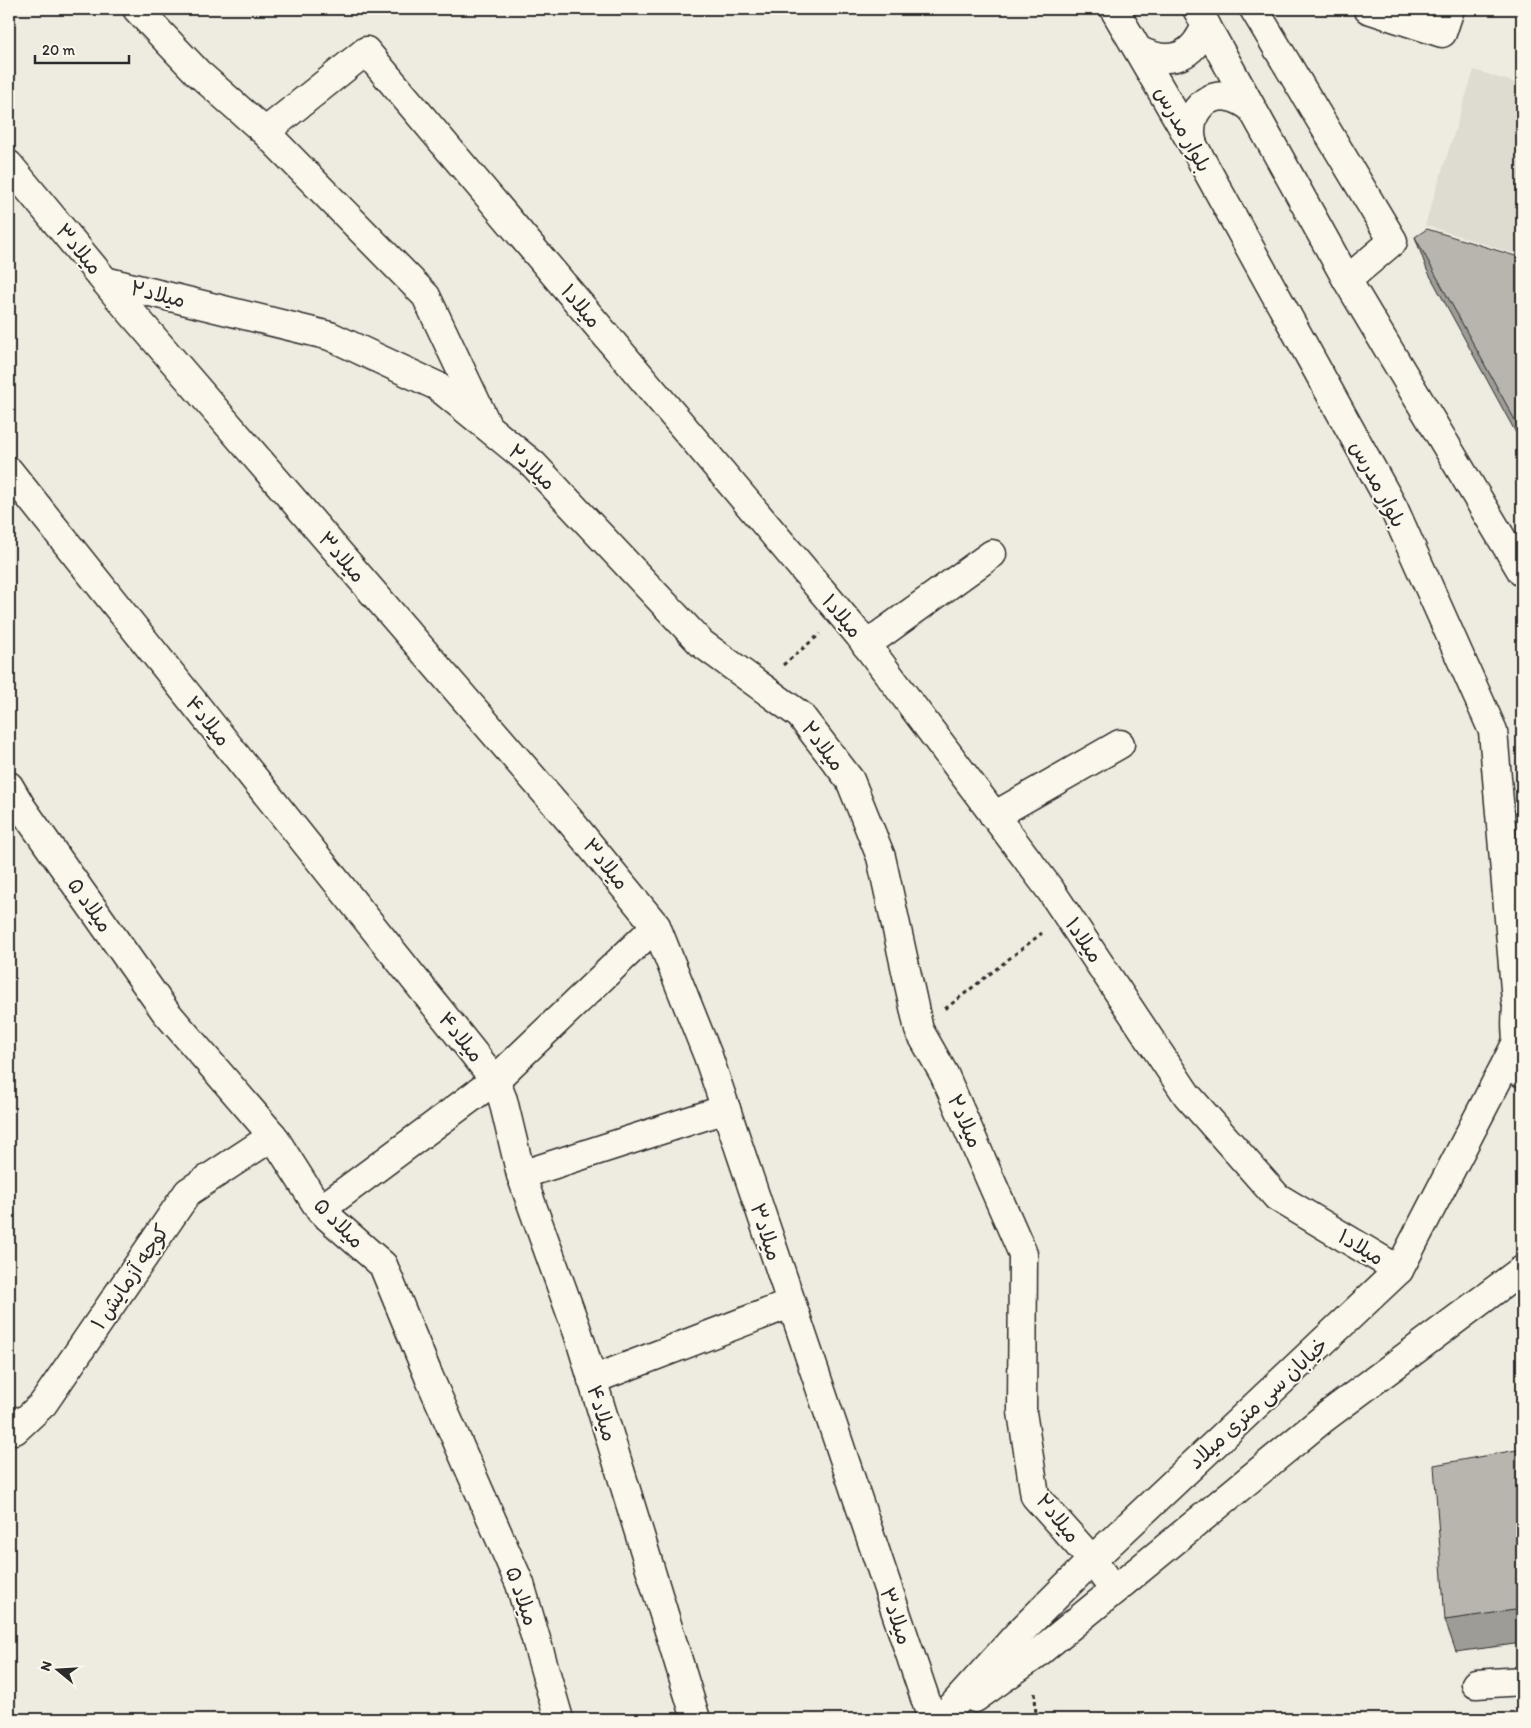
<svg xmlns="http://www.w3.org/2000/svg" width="1531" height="1728" font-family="Itim,'Playpen Sans Arabic',sans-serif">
	<rect width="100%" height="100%" fill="#eeebe0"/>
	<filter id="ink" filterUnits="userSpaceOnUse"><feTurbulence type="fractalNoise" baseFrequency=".02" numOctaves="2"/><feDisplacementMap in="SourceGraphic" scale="10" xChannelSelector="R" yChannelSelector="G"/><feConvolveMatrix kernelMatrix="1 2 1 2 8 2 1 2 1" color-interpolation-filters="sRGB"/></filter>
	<g filter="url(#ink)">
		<!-- built -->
		<polygon fill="#dedbd1" points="1474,70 1522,85 1522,256 1425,225"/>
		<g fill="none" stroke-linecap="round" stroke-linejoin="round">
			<!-- minor casing -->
			<g stroke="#2b2b2b" stroke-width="31">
				<g id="minor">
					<polyline points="137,9 197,72 265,132 426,296 485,421"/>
					<polyline points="1254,9 1393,241 1347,280"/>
					<polyline points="1368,9 1442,33 1450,9"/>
					<polyline points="265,132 366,51 859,635 1051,891 1187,1095 1277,1197 1399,1270"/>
					<polyline points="9,165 118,297 571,822 656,926 708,1056 932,1719"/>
					<polyline points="105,281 330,336 437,386 534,465 701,643 800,715 850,780 881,857 919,1030 944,1074 1023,1254 1022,1412 1035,1496 1092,1560 1114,1590"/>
					<polyline points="9,471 495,1080 503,1100 521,1175 578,1333 696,1719"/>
					<polyline points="866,645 992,554"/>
					<polyline points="9,786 22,808 165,1011 273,1136 320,1210 383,1265 429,1377 520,1584 559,1719"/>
					<polyline points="994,816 1120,744"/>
					<polyline points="521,1175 726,1109"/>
					<polyline points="320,1210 495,1080 656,926"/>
					<polyline points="592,1380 790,1304"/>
					<polyline points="9,1419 15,1430 43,1404 188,1192 273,1136"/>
					<polyline points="1476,1684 1522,1681"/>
					<polyline points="975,1698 1033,1657 1324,1418 1522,1270"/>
					<polyline points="941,1719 1018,1634 1092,1560 1399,1270 1516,1044"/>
				</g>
			</g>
			<!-- major casing -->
			<g stroke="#2b2b2b" stroke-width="31">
				<g id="major">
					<polyline points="1114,9 1193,145 1394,509 1493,731 1516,1001"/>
					<polyline points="1197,9 1347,280 1522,572"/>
					<path d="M1140 51C1172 66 1193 57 1206 25"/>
					<path d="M1193 145C1182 106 1218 81 1250 107"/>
					<path d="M1521 984C1513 1014 1516 1043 1522 1073"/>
				</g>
			</g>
			<!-- path -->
			<g stroke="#2b2b2b" stroke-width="3" stroke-dasharray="4 4" stroke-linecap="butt">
				<polyline points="783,665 820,634"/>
				<polyline points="945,1009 1042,933"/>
				<polyline points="1035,1692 1036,1719"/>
			</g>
			<!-- minor -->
			<use href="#minor" stroke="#fbf7ec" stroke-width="28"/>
			<!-- major -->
			<use href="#major" stroke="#fbf7ec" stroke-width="28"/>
		</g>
		<!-- wall -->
		<g fill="#9e9c96" stroke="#2b2b2b">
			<polygon points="1415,237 1522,258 1522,444 1427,270"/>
			<polygon points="1522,1449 1522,1643 1456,1652 1445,1620"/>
		</g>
		<!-- building -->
		<g fill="#b8b5ae" stroke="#2b2b2b">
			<polygon points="1427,229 1522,258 1522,433 1415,237"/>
			<polygon points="1522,1449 1522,1609 1445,1620 1434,1465"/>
		</g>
	</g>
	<g text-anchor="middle" stroke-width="4" stroke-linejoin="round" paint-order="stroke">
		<!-- street labels -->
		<g font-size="21" fill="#2b2b2b" stroke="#fbf7ec">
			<text transform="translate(1183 129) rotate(61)" y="7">بلوار مدرس</text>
			<text transform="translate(79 249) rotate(50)" y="7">میلاد۳</text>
			<text transform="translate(158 294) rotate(14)" y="7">میلاد۲</text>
			<text transform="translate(581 306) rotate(50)" y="7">میلاد۱</text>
			<text transform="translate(532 467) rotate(43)" y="7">میلاد۲</text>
			<text transform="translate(1378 484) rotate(62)" y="7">بلوار مدرس</text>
			<text transform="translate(342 557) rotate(49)" y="7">میلاد۳</text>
			<text transform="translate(842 616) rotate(50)" y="7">میلاد۱</text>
			<text transform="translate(208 721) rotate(51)" y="7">میلاد۴</text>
			<text transform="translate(823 746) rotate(53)" y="7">میلاد۲</text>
			<text transform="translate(606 864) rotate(51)" y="7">میلاد۳</text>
			<text transform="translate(90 905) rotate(55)" y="7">میلاد ۵</text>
			<text transform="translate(1084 940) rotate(56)" y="7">میلاد۱</text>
			<text transform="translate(461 1037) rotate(51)" y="7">میلاد۴</text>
			<text transform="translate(965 1121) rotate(66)" y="7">میلاد۲</text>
			<text transform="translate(339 1223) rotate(45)" y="7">میلاد ۵</text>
			<text transform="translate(766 1232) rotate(72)" y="7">میلاد۳</text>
			<text transform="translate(1361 1247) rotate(31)" y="7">میلاد۱</text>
			<text transform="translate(130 1277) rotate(-56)" y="7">۱ کوچه آزمایش</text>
			<text transform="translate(1258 1403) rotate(-43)" y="7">خیابان سی متری میلاد</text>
			<text transform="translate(602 1413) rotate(73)" y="7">میلاد۴</text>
			<text transform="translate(1058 1518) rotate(51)" y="7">میلاد۲</text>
			<text transform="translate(522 1596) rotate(71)" y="7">میلاد ۵</text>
			<text transform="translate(896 1616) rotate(71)" y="7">میلاد۳</text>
		</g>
	</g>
	<!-- margin -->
	<rect width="1531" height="1728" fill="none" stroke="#fbf7ec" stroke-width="30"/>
	<rect x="15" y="15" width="1501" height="1698" fill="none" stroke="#2b2b2b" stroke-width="2" filter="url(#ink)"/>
	<!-- north arrow -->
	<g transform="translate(58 1670) rotate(288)" stroke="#fbf7ec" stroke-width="4" paint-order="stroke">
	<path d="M0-4L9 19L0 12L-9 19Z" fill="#2b2b2b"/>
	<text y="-8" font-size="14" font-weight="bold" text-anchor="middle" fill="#2b2b2b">N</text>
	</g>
	<!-- scale -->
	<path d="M35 55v8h94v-8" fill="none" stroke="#2b2b2b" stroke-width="2.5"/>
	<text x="42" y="55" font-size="15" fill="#2b2b2b" stroke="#fbf7ec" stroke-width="4" paint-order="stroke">20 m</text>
</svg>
